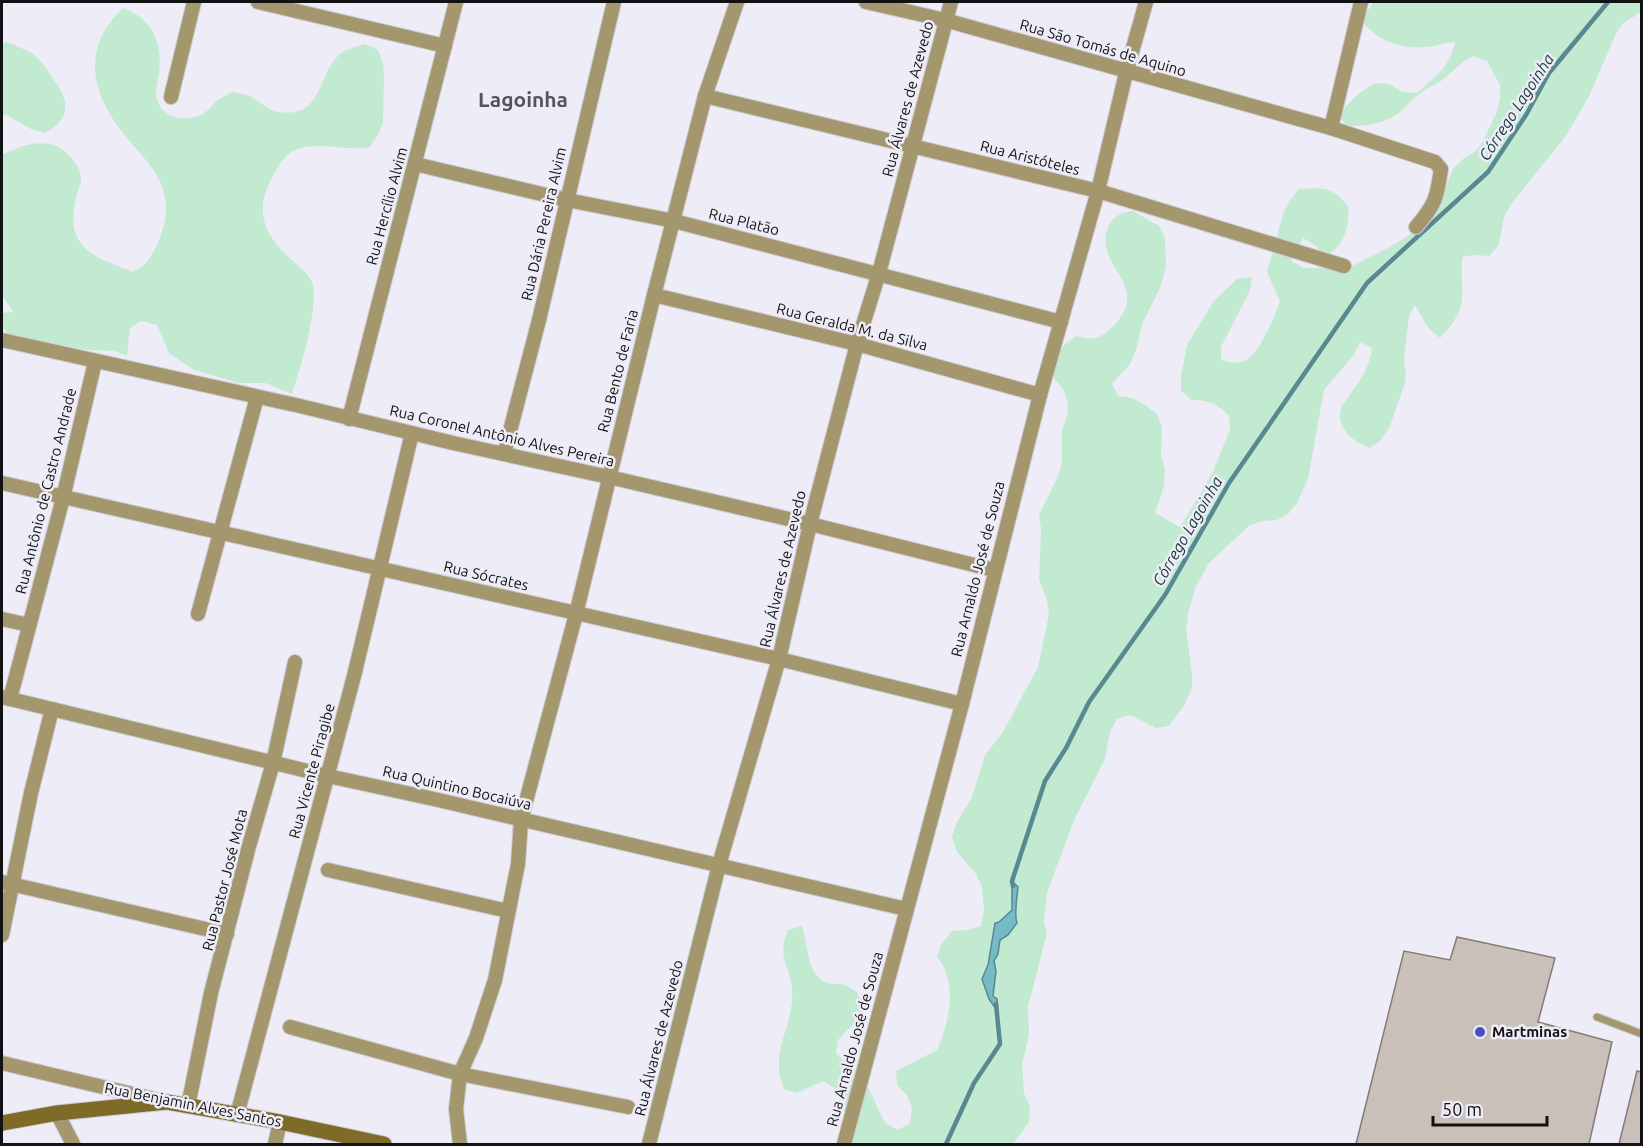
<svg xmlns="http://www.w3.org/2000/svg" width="1643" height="1146" font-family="Ubuntu,sans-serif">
	<rect width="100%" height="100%" fill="#eeedf7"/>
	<!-- green -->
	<g fill="#c2ead0">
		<path d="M1374 2H1499L1508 3 1515 2H1641V12L1622 24 1615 36 1589 96 1566 136 1512 203 1504 216 1499 245 1489 256 1475 255 1462 257C1460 298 1471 305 1440 338L1429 329 1415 305 1409 317 1404 359 1406 373 1404 386 1390 426 1381 440 1370 448C1353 442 1334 427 1342 406 1345 401 1350 395 1353 390 1363 377 1370 364 1372 348L1360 342 1353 356 1324 390 1308 479 1297 503 1288 514 1277 520 1263 521 1250 525 1209 563 1195 588 1188 615 1186 629 1192 674V688L1185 704 1169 726 1156 728 1130 715 1117 719 1110 732 1105 759 1074 820 1047 893 1044 921 1047 933 1028 1007 1029 1035 1022 1065 1024 1093 1030 1107 1029 1122 1013 1144H853L847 1117 835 1089 823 1081 797 1093 784 1089C768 1051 795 1026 792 989 790 963 776 958 788 930L802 926C808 944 807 974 825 982 832 985 838 983 845 985 849 986 853 990 857 992L862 1005 858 1019 838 1040 836 1053 857 1072 867 1085 885 1123 898 1130 910 1123 912 1108 907 1095 897 1085 896 1071 937 1050C950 1021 958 984 937 956L942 943 952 931 967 930 981 926 984 910 982 887 976 874 957 852 952 837 957 822 972 797 985 755 1003 732 1038 667 1049 614 1047 600 1039 580 1041 529 1039 515 1059 474 1062 460V430L1067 416 1068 402 1063 389 1054 378 1052 364 1065 344 1076 336C1090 340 1099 340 1110 329 1116 324 1124 314 1126 306 1135 278 1095 260 1108 228 1112 216 1121 213 1133 211L1159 226 1165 238 1166 267 1160 288 1142 324 1136 350 1130 364 1112 384 1118 396 1132 398 1145 405 1157 414 1162 427 1161 456 1165 470 1164 486 1155 513 1180 527 1212 474 1230 430 1229 416C1218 404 1209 400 1192 400L1181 391V376L1187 345 1213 302 1237 279 1252 277 1250 290 1221 347V360C1230 362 1240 365 1248 359 1261 349 1275 316 1280 301L1267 272 1283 214 1290 200 1299 189C1324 187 1334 187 1349 208 1347 233 1346 243 1325 257L1316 246 1303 238 1291 261 1304 268H1348L1390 247 1414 232 1442 196 1453 169 1463 159 1475 152 1483 141 1496 114 1500 99V85L1487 61 1474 56C1460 62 1456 69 1445 78 1438 84 1428 87 1421 93 1413 98 1408 105 1400 112 1386 124 1364 126 1347 126L1338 115 1358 94 1375 83 1389 84 1402 92 1417 93C1436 75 1449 69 1455 42 1446 42 1437 46 1427 47 1400 49 1378 42 1361 20Z"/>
		<path d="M123 8C153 19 163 43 159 74 158 80 156 86 156 92 156 113 177 122 195 117 210 113 210 105 221 98 224 96 229 94 233 92 237 93 242 94 247 95 258 99 266 110 279 112 322 118 316 80 337 57 344 49 355 47 365 44L378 50 383 63 384 77 383 122 378 135 370 147C347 152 321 141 298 149 285 153 280 163 274 174 252 212 264 235 294 262 300 268 309 274 312 282 320 305 300 369 292 394L265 383H239L194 370 169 353 157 325 141 321 130 328 127 356 115 351 88 350 10 336 2 327V313L13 312 2 295V155C24 144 50 135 70 156 75 162 79 168 81 176 82 183 77 191 76 198 73 211 71 227 78 239 89 258 114 264 133 272 136 270 141 267 144 265 152 257 159 242 162 232 180 177 135 156 111 116 87 77 89 40 123 8Z"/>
		<path d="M7 42C16 46 25 49 33 54 43 62 47 70 54 80 70 102 71 119 45 133L31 129 6 115H2V45Z"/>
	</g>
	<!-- water -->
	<path fill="#76bac4" stroke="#588890" stroke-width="1.5" d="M1012 881 1018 887C1017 896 1014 916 1017 923L1008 935 1000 940 998 954 994 961 996 971 993 996 997 999 998 1012 989 999 982 979 988 965 995 923 999 922 1012 910Z"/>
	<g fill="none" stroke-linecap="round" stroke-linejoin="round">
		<!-- stream -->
		<g stroke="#588890" stroke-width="4.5">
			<polyline points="1013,886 1012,881 1045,781 1066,748 1089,702 1165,595 1229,483 1367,283 1488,172 1526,115 1549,73 1608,2"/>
			<polyline points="946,1144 974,1083 1000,1044 996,1004"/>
		</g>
	</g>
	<!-- building -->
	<g fill="#c9c0b9" stroke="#837b75" stroke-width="1.5">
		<polygon points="1457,937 1555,958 1538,1022 1612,1042 1589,1144 1356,1144 1404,951 1450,960"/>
		<polygon points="1637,1071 1641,1072 1641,1144 1619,1144"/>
	</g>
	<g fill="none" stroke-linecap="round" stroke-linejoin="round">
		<!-- lane casing -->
		<g stroke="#cbcad3" stroke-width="9">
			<polyline id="lane" points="1597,1017 1642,1034"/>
		</g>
		<!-- street casing -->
		<g stroke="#cbcad3" stroke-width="16">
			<g id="street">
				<polyline points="258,2 445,46"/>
				<path d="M866 2 945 20 1331 128 1435 162 1441 169C1437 198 1435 205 1416 227"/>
				<polyline points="705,96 1098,191 1344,266"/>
				<polyline points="171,97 194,2"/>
				<polyline points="1331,128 1361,2"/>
				<polyline points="415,164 567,200 674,221 1061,322"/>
				<polyline points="654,295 857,344 1040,395"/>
				<polyline points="2,340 300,406 453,443 609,477 810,524 994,570"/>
				<polyline points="349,419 456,2"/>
				<polyline points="504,454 539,320 614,2"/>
				<polyline points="2,483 779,659 962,704"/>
				<polyline points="198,614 257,397"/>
				<polyline points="2,619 29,625"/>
				<polyline points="2,697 328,776 434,799 906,909"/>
				<polyline points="10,699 63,498 95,362"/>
				<polyline points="328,870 508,911"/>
				<polyline points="2,882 227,934"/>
				<polyline points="2,935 31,793 52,709"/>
				<polyline points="290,1027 460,1074 628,1107"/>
				<polyline points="2,1063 162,1101"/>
				<polyline points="188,1106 211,993 249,846 273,763 295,662"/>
				<polyline points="57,1113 73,1144"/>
				<polyline points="237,1115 354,676 412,433"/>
				<polyline points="275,1144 280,1122"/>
				<polyline points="460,1144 456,1109 460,1074 476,1038 495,980 518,864 521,820 576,614 654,295 705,96 737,2"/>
				<polyline points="649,1144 719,865 779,659 810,524 857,344 879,273 951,2"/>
				<polyline points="844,1144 962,704 1040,395 1098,191 1126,73 1146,2"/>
			</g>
		</g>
		<!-- secondary casing -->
		<g stroke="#cbcad3" stroke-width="17">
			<polyline id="secondary" points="2,1123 57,1113 167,1102 280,1122 384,1144"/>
		</g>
		<!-- lane -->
		<use href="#lane" stroke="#a4966d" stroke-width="7"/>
		<!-- street -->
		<use href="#street" stroke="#a4966d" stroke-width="14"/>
		<!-- secondary -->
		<use href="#secondary" stroke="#7f6b28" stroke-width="15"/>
	</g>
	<!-- markers -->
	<circle fill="#4c4ec4" stroke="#eeedf7" stroke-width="2" cx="1480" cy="1032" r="6"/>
	<g text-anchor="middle" stroke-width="5" stroke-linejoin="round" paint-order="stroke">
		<!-- street labels -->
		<g font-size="15" fill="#121215" stroke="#eeedf7">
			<text transform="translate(1103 48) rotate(16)" y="5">Rua São Tomás de Aquino</text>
			<text transform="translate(908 99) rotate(-75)" y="5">Rua Álvares de Azevedo</text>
			<text transform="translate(1030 158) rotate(14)" y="5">Rua Aristóteles</text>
			<text transform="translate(387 206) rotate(-75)" y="5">Rua Hercílio Alvim</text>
			<text transform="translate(744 222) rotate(14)" y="5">Rua Platão</text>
			<text transform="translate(544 224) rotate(-77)" y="5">Rua Dária Pereira Alvim</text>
			<text transform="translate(852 327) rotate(14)" y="5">Rua Geralda M. da Silva</text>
			<text transform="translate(618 371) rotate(-76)" y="5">Rua Bento de Faria</text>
			<text transform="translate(502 436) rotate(13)" y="5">Rua Coronel Antônio Alves Pereira</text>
			<text transform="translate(46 491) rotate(-76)" y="5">Rua Antônio de Castro Andrade</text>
			<text transform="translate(783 569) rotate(-77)" y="5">Rua Álvares de Azevedo</text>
			<text transform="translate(978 569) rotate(-76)" y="5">Rua Arnaldo José de Souza</text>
			<text transform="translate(486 576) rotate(13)" y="5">Rua Sócrates</text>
			<text transform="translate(312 771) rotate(-75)" y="5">Rua Vicente Piragibe</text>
			<text transform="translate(457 788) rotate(13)" y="5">Rua Quintino Bocaiúva</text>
			<text transform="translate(225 880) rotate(-76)" y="5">Rua Pastor José Mota</text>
			<text transform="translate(659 1038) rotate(-76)" y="5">Rua Álvares de Azevedo</text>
			<text transform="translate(855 1039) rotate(-75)" y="5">Rua Arnaldo José de Souza</text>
			<text transform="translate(193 1105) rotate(11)" y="5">Rua Benjamin Alves Santos</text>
		</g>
		<!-- poi labels -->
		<g font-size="15" font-weight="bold" fill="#121215" stroke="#eeedf7" text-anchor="start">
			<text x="1492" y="1037">Martminas</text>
		</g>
		<!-- water labels -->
		<g font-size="16" font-style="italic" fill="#16383d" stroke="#eeedf7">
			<text transform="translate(1516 107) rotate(-57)" y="6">Córrego Lagoinha</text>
			<text transform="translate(1187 531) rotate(-60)" y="6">Córrego Lagoinha</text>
		</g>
		<!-- district labels -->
		<g font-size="21" font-weight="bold" fill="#55545c" stroke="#eeedf7">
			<text x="523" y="107">Lagoinha</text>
		</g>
	</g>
	<!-- border -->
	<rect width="1643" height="1146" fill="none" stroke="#121215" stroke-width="6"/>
	<!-- scale -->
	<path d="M1433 1116v9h114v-9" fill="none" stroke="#121215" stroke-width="3"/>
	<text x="1442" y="1116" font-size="18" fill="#121215" stroke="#eeedf7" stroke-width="4.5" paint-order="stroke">50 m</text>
</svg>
